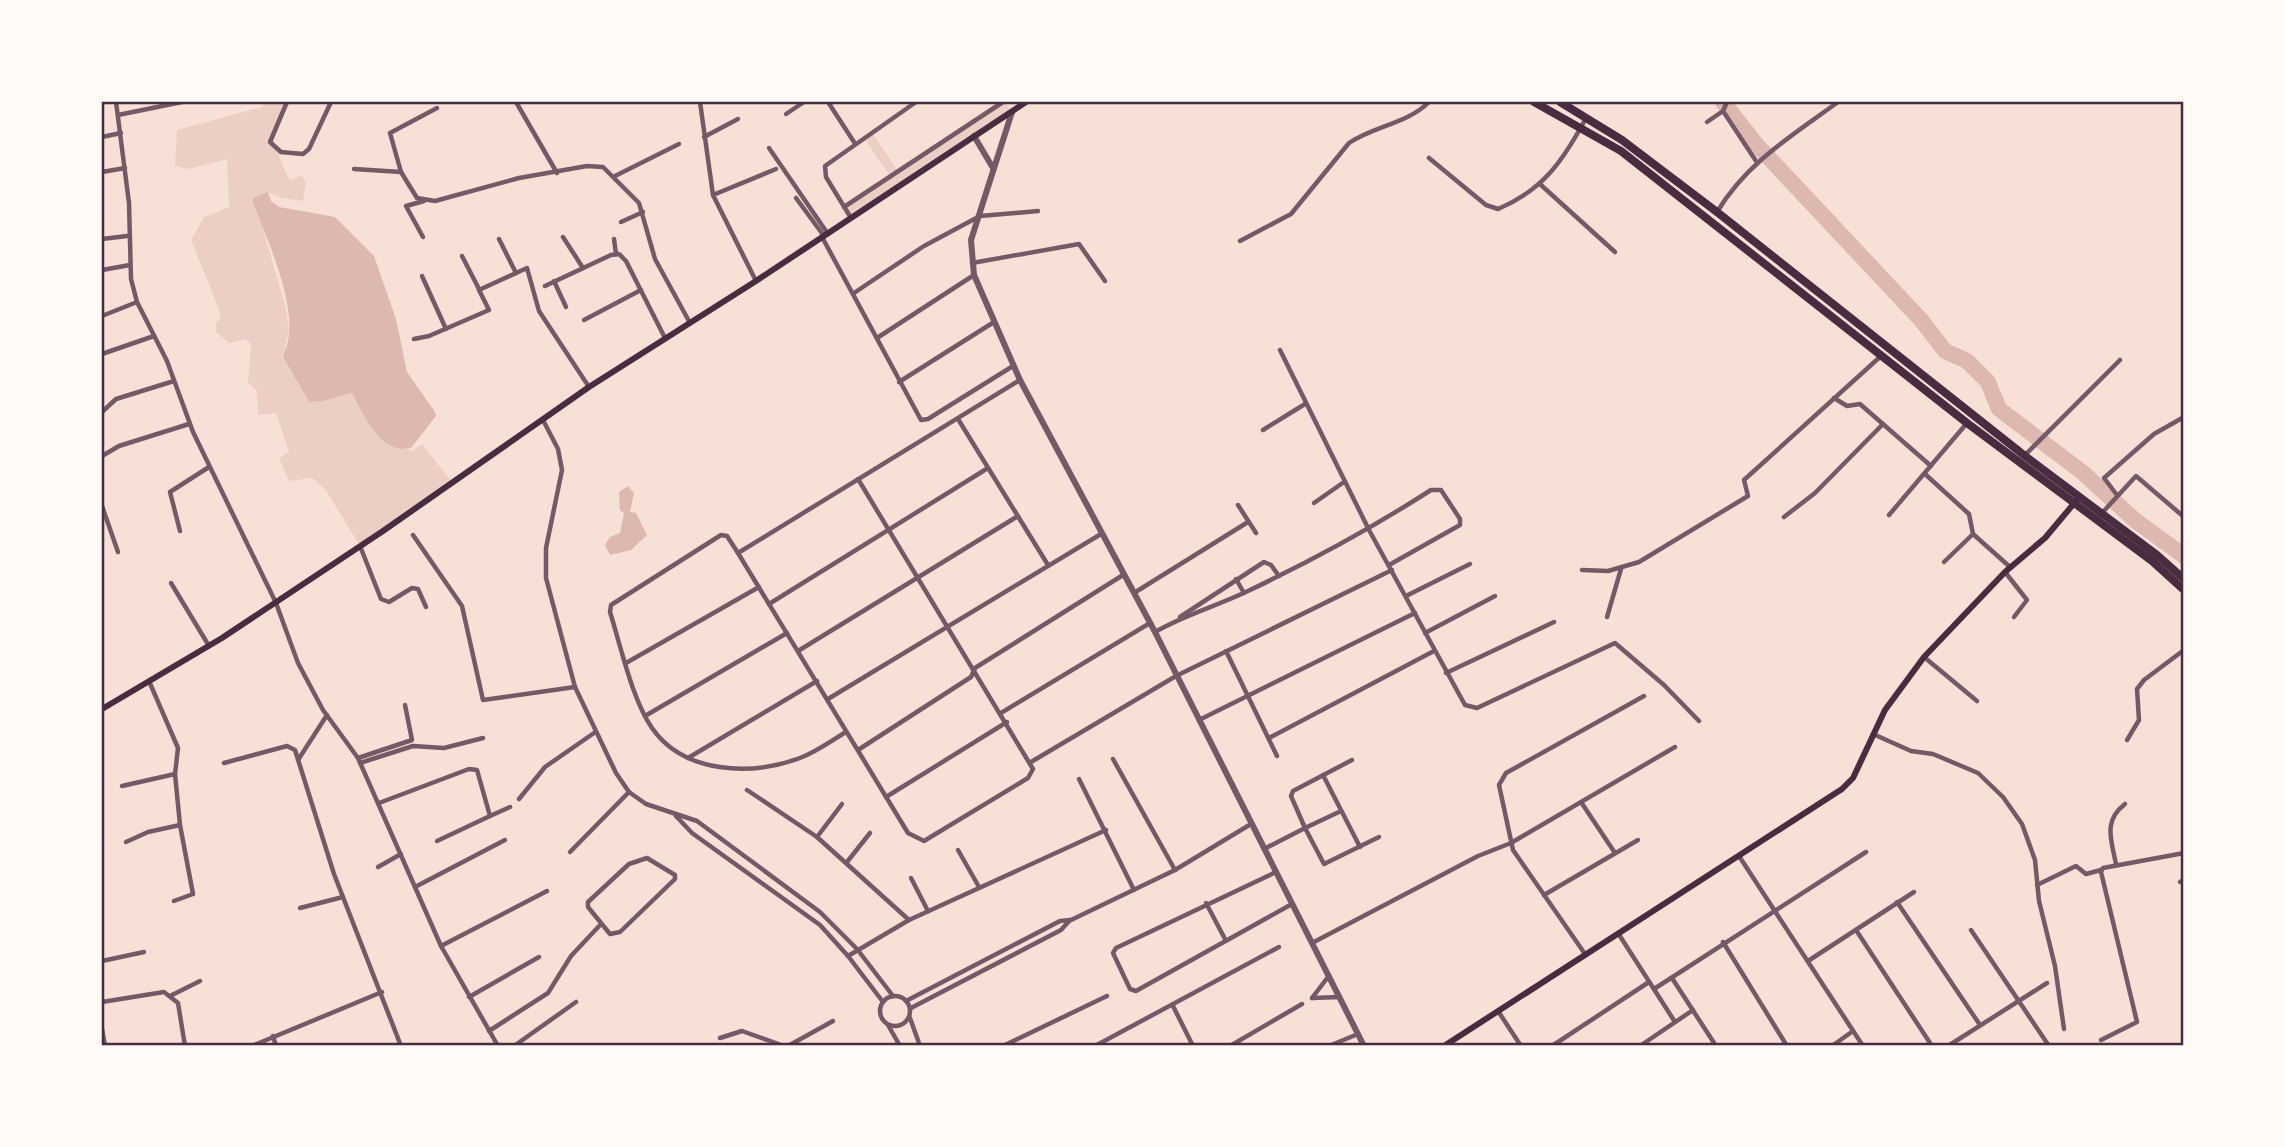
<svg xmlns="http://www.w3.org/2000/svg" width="2285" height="1147" font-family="Ubuntu,sans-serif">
	<rect width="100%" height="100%" fill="#f7e1d7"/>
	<!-- green -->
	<g fill="#ebcfc5">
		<path d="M265 102H287L271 140C281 153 281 167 290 180L302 175 306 184 303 201 282 198 268 192 254 198 285 305 289 330 283 357 309 402 323 401 352 393 379 436 388 444 412 451 422 444 452 482 360 546 325 489 312 478 289 481 279 458 289 452 276 413 258 415 257 391 248 383 251 344 246 339 229 343 216 332V323L221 318 218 307 191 240 204 217 229 207 227 159 189 169 175 166 177 130 262 107Z"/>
		<polygon points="1005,102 1012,112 851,218 844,207 890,176 863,137 871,131 898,171"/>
	</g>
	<!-- water -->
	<g fill="#dcb8b0">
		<path d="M268 192 271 201 279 207 335 217 374 256 396 319 407 372 435 412 436 416 411 448C380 455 364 415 352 393L323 401 309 402 283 357C284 352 287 347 288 341 296 301 267 240 253 202V198Z"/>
		<polygon points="628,486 634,493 630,512 636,513 647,535 631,550 610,555 605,545 610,537 620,533 624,513 620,510 619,492"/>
	</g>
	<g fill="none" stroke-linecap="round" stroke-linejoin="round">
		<!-- river -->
		<polyline stroke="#dcb8b0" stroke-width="16" points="1723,102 1756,144 1922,321 1945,351 1967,361 1988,382 1999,409 2082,472 2136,521 2184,556"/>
		<!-- minor -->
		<g stroke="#755966" stroke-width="4.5">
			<polyline points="116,102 129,203 131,279 137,302 167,361 193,432 276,603 298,663 323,710 358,758 441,946 498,1046"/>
			<polyline points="287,102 270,142 281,152 303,154 309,149 331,102"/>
			<polyline points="516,102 557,173"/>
			<polyline points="700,102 713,195 756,281"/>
			<polyline points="828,102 854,142"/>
			<polyline points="1727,102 1723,111 1756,161"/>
			<polyline points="437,108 390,133 401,172 417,198 435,201 519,178 587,166 603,167 639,203 655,259 690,323"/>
			<polyline points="786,114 804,102"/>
			<polyline points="118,115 182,102"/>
			<polyline points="1707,122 1723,111"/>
			<polyline points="102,137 121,133"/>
			<polyline points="704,137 738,119"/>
			<polyline points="769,148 828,234"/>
			<path d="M1429 158 1486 205 1498 209C1543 190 1563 161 1586 118"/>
			<polyline points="354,169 401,172"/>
			<polyline points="102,172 125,168"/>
			<polyline points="615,176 679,144"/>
			<polyline points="1541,185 1615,252"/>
			<polyline points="713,195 776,169"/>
			<polyline points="796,198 824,236"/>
			<polyline points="844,207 1003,102"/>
			<path d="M1717 212C1747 162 1793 135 1838 102"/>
			<polyline points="851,218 826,177 825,166 916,102"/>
			<polyline points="621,222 643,212"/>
			<polyline points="423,237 406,206 424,201"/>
			<polyline points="563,237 583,268"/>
			<polyline points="822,237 921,420 928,419 1013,366"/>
			<polyline points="102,239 127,236"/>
			<polyline points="499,239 516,273"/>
			<polyline points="614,239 616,254"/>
			<path d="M1240 241 1291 214 1349 143C1374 126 1407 124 1429 102"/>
			<polyline points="462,256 479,289"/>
			<polyline points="972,263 1079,244 1105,281"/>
			<polyline points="102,270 130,265"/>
			<polyline points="422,276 446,329"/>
			<polyline points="554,281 566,307"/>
			<polyline points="545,286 611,255 619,254 626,261 665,338"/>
			<polyline points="854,293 924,246 980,216 1038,211"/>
			<polyline points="102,316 137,302"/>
			<polyline points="584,320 641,290"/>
			<polyline points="877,338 974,275"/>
			<polyline points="414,339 429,336 489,310 479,290 527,268 539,311 589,387"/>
			<polyline points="1280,350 1369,530 1465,705 1477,708 1615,643 1664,685 1699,721"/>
			<polyline points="102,354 154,336"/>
			<polyline points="899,382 994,322"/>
			<polyline points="1834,398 1847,406 1860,404 1931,466"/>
			<polyline points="102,412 116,399 174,381"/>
			<polyline points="958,419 1048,565"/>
			<polyline points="543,420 558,449 562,470 546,548 546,578 575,687 616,773 629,792 646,804 697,821 820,912 857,949 893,996"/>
			<polyline points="1263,430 1305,404"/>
			<polyline points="2025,455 2120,360"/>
			<polyline points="102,456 119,446 189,424"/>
			<polyline points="1925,474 1969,514 1973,534 2010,567"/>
			<polyline points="858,479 1033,769 1028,778 924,841 908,833 738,553 1020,380"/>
			<polyline points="2117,495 2104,478 2154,434 2184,417"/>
			<polyline points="1314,503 1344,482"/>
			<polyline points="1238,505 1256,533"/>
			<polyline points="102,506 118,552"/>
			<polyline points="2102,513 2136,476 2184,517"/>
			<polyline points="1889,515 1967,423"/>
			<polyline points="1784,517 1815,493 1883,424"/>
			<polyline points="180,531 170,492 209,467"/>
			<polyline points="413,535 462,606 483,700 575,687"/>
			<polyline points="360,546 381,599 389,602 412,588 418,589 426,607"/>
			<path d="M738 553 727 536 721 535 611 605 610 612C621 647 632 699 652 728 684 774 751 776 800 758 816 752 831 741 846 732"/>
			<polyline points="1944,562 1973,534"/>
			<polyline points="1582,570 1608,571 1639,562 1748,496 1744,480 1881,356"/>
			<polyline points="2005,572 2027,600 2014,617"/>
			<polyline points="1236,579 1244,593"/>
			<polyline points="171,583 209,646"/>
			<polyline points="1134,593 1248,522"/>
			<polyline points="1406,596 1470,564"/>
			<polyline points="769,604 988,468"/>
			<polyline points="1180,617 1264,562 1271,565 1279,576"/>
			<polyline points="1607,617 1621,569"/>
			<path d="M1155 632C1184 615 1217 606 1248 591 1311 561 1372 528 1431 490H1441L1460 519V525L1389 565"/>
			<polyline points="1425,633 1495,596"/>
			<polyline points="798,651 1018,516"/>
			<polyline points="1226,651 1277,756"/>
			<polyline points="1924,657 1977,701"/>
			<polyline points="626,663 759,587"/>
			<polyline points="1446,673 1554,622"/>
			<polyline points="149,681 178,748 175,774 180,825 193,894 174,901"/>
			<polyline points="828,699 1101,534"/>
			<polyline points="1001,713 1150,623"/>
			<polyline points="645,716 787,633"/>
			<polyline points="1199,720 1415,613"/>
			<polyline points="1873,734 1911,751 1933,754 1978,773 2003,797 2022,824 2035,860 2039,901 2055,966 2064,1029"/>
			<polyline points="1269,738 1434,651"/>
			<polyline points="2127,740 2139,720 2137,689 2144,680 2184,650"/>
			<polyline points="858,750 971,677 975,668 1123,575"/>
			<polyline points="358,758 412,740 405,705"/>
			<polyline points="688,758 817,681"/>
			<polyline points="1113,759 1175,870"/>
			<polyline points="298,760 327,715"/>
			<polyline points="1031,762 1176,676 1392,570"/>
			<polyline points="224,763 287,746 295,750 334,874 401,1046"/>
			<polyline points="360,763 413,746 444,748 483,738"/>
			<polyline points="1323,775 1360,847"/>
			<polyline points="1079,779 1134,890"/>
			<polyline points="122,786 175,774"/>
			<polyline points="747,790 817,837 909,920"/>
			<polyline points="886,797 1007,722"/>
			<polyline points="519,799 545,767 594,733"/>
			<polyline points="1581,802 1615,853"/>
			<polyline points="379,803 469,769 477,770 490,816 437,841"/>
			<polyline points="1341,811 1305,828 1324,864 1379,837"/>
			<polyline points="490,816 510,807"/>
			<polyline points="676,816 692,833 820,925 848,956 883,1002"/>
			<polyline points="817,837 842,804"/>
			<polyline points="126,842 148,832 180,825"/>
			<polyline points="1264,849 1305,828 1291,796 1293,791 1352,760"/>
			<polyline points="958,850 979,887"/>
			<polyline points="570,852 629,792"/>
			<polyline points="1739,856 1863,1046"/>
			<polygon points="647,858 675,875 675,879 620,932 610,934 588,907 588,902 629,864"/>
			<polyline points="847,862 870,833"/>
			<path d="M2116 864C2111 839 2103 821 2125 804"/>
			<polyline points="378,867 401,854"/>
			<polyline points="1276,872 1116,948 1113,953 1130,989 1136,991 1292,904"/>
			<polyline points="911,878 928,911"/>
			<polyline points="2180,882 2184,880"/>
			<polyline points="2037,885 2076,866 2086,874 2101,870"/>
			<polyline points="415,887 505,840"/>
			<polyline points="1544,895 1638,840"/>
			<polyline points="1897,902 1980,1025"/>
			<polyline points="1206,903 1225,939"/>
			<polyline points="300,908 343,897"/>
			<polyline points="1856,930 1932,1046"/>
			<polyline points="1971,930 2049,1046"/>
			<polyline points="1618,933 1675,1022"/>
			<polyline points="1723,942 1787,1046"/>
			<polyline points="1312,943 1478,856 1511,843 1675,747"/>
			<polyline points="441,946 547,891"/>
			<polyline points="1585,954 1513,850 1499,785 1506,773 1644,696"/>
			<polyline points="848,956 909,920 1106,830"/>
			<polyline points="102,961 144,952"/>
			<polyline points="1808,961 1914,892"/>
			<polyline points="1672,978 1716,1046"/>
			<polyline points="1654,989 1866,852"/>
			<circle cx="895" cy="1011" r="15"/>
			<polyline points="170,996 200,981"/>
			<polyline points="469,997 539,957"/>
			<polyline points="1312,998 1340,997"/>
			<polyline points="1312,998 1328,977"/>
			<polyline points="906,1001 1060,921 1071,920 1175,870 1251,824"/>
			<polyline points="102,1002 164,992 178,1003 185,1046"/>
			<polyline points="1173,1006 1193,1046"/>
			<polyline points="911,1008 1061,930 1070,920"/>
			<polyline points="1498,1011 1521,1046"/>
			<polyline points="910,1018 920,1046"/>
			<polyline points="888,1025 900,1046"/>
			<polyline points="102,1029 105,1046"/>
			<polyline points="489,1031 548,993 571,956 601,924"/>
			<polyline points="273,1036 276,1046"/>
			<polyline points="720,1038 742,1031 784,1046"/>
			<polyline points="2101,1040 2137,1022 2101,872 2103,868 2184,853"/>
			<polyline points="252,1046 382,992"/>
			<polyline points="514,1046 576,1002"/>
			<polyline points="788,1046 833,1021"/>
			<polyline points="1003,1046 1107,996"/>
			<polyline points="1095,1046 1279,947"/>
			<polyline points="1230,1046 1302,1004"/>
			<polyline points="1329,1046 1358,1034"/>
			<polyline points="1552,1046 1649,982"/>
			<polyline points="1640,1046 1693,1010"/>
			<polyline points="1832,1046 1853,1031"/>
			<polyline points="1948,1046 2047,983"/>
		</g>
		<!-- tertiary -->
		<g stroke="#755966" stroke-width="6">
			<polyline points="1012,112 971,240 974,275 1020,380 1155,632 1364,1046"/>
			<polyline points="974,136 993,168"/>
		</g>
		<!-- secondary -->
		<g stroke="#4a2c40" stroke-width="6">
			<polyline points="102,709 222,638 383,531 589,387 756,281 1026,102"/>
			<polyline points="1444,1046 1842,789 1853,778 1885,710 1924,657 2005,572 2045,538 2076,501"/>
		</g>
		<!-- trunk -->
		<g stroke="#4a2c40" stroke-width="8">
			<polyline points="1534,102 1621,151 1967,423 2152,561 2184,590"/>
			<polyline points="1560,102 1622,140 1717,212 2025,456 2157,555 2184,579"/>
		</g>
	</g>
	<!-- border -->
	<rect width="2285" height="1147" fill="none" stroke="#fffaf5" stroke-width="206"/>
	<rect x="103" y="103" width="2079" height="941" fill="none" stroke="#4a2c40" stroke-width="2.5"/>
</svg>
